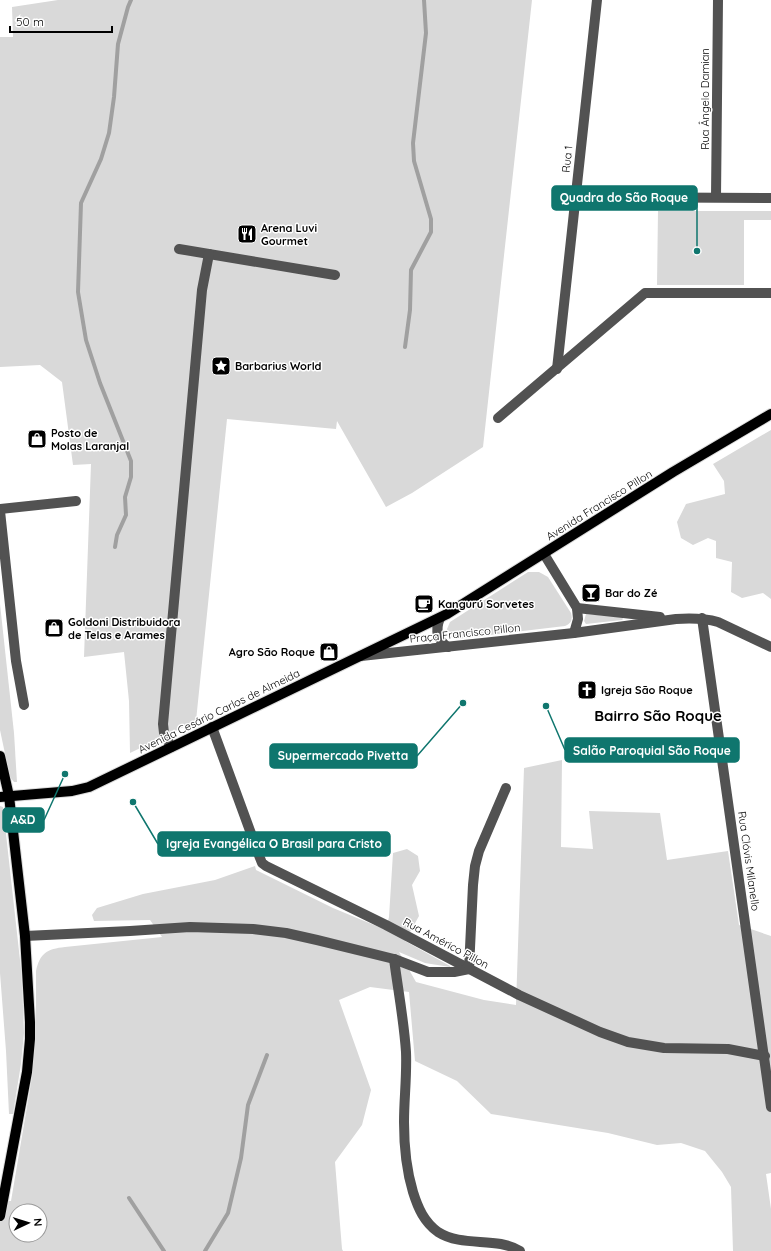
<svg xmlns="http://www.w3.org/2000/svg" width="771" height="1251" font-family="Quicksand,sans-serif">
	<rect width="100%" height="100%" fill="#fff"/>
	<!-- green -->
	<g fill="#d9d9d9" fill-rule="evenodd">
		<polygon points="58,0 532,0 483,447 412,493 386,507 337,421 336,429 227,419 196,721 130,753 129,701 124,652 84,657 91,464 73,465 62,382 40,365 0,367 0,37 13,37 12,7"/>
		<polygon points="658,211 771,211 771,220 744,220 744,285 657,285"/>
		<polygon points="771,430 771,599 763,593 742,598 731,592 732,562 716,558 716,541 708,538 693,545 681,538 677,522 686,504 725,494 724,481 713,464"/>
		<path d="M528 572H539L548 577 571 613C573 619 571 624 565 626L457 639C451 639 447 635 447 629L450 622Z"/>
		<polygon points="0,604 14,733 17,782 14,782 10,777 0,730"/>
		<polygon points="586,614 622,617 623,619 622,620 586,624 584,621"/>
		<path d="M562 760 561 847 593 849 589 811 660 813 667 860 728 851 739 925 771 936V1173L766 1174 771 1209V1251H733L731 1187 722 1172 705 1151 681 1143 657 1145 608 1133 491 1114 457 1081 415 1061 409 992 370 987 339 1000 371 1090 362 1125 335 1162 342 1249 343 1251H0V1201H11L32 1077 36 1033V971C40 953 47 949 65 947L162 937 150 920 94 921 92 915 97 908 143 894 215 880 255 866 256 870 333 908 386 930 389 917 393 853 407 849 418 856 420 871 412 885 419 916 405 941 450 966V967L425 963 399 952 416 982 484 1000 516 1005 524 768ZM16 1211H40V1235H16Z"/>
		<polygon points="0,806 3,807 21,969 23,1006 24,1033 21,1064 13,1114 9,1114 6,1051 0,973"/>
	</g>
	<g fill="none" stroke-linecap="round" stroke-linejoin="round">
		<!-- stream -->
		<g stroke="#a0a0a0" stroke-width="4">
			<polyline points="405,347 410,310 411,270 431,232 431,219 414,161 413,143 426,33 424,0"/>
			<polyline points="115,547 117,535 126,515 125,497 131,477 131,461 100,383 86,340 78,292 81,203 101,159 109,133 114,97 118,44 128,7 131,0"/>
			<polyline points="129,1198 164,1251"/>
			<polyline points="205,1251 228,1213 241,1158 248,1105 267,1055"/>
		</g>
		<!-- major casing -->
		<g stroke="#dbdbdb" stroke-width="12">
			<g id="major">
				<polyline points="0,756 9,796 25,936 30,1022 30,1039 27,1072 0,1216"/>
				<polyline points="0,797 72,791 89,787 447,614 673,472 771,414"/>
			</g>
		</g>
		<!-- minor -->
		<g stroke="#525252" stroke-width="10">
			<polyline points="575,197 771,198"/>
			<polyline points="716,197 718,0"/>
			<polyline points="179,249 335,275"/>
			<polyline points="557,369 597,0"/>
			<polyline points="498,418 645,293 771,293"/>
			<polyline points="0,509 76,501"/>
			<polyline points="0,511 16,661 24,705"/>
			<polyline points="544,554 577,608 578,619 574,633"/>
			<polyline points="577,608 660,617"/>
			<path d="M440 618C435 630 437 640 448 647"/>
			<polyline points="702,618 771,1107"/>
			<path d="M361 656 574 633 676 619C690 618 704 618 718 622L771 647"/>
			<polyline points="212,727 260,858 262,863 266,866 386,925 519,995 600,1032 628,1042 664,1048 728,1049 765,1056"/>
			<polyline points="171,747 164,733 163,724 202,290 209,254"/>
			<polyline points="25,936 130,931 190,927 253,929 286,933 317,940 394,959 428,972 454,972 469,969"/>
			<path d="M394 959C398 990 404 1021 406 1052 407 1076 404 1099 404 1122 404 1146 406 1169 413 1192 418 1208 424 1222 438 1232 463 1248 496 1236 520 1251"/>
			<polyline points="469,969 473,885 475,866 479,851 506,788"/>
		</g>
		<!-- major -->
		<use href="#major" stroke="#000" stroke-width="10"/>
	</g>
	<!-- icons -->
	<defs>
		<g id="restaurant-square" transform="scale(1)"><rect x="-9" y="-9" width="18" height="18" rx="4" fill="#000" stroke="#fff"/><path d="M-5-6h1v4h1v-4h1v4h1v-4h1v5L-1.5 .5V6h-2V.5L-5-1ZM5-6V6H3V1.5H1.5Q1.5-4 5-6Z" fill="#fff"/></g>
		<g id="sight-square" transform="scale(1)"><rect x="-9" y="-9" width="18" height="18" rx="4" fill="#000" stroke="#fff"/><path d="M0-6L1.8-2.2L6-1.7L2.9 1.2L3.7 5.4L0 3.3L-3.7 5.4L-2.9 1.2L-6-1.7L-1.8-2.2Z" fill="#fff"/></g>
		<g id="shop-square" transform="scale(1)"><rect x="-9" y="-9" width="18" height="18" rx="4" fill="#000" stroke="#fff"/><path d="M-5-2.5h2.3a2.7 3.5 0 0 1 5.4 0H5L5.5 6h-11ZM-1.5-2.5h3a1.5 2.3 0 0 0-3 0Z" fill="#fff"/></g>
		<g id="bar-square" transform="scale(1)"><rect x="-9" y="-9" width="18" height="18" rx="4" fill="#000" stroke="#fff"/><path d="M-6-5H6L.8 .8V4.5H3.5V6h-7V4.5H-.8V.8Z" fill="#fff"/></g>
		<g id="cafe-square" transform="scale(1)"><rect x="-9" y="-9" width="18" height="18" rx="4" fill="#000" stroke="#fff"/><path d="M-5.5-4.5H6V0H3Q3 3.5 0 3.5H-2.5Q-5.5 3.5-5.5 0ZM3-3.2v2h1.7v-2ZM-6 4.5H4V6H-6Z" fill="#fff"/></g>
		<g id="church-square" transform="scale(1)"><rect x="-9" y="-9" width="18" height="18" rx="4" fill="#000" stroke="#fff"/><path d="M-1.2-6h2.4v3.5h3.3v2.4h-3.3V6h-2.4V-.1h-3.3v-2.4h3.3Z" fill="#fff"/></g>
	</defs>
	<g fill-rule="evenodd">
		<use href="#restaurant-square" x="247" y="234"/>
		<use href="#sight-square" x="221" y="366"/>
		<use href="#shop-square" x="37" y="439"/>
		<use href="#bar-square" x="591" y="593"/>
		<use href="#cafe-square" x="424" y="604"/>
		<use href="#shop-square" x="54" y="628"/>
		<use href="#shop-square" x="329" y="652"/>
		<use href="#church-square" x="587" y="690"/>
	</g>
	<g text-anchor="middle" stroke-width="3" stroke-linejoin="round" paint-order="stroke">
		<!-- street labels -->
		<g font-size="11" fill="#000" stroke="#fff">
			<text transform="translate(705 99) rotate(-90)" y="4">Rua Ângelo Damian</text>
			<text transform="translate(567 159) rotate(-84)" y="4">Rua 1</text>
			<text transform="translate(599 505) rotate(-32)" y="4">Avenida Francisco Pillon</text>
			<text transform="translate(465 633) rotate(-6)" y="4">Praça Francisco Pillon</text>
			<text transform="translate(219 711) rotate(-26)" y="4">Avenida Cesário Carlos de Almeida</text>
			<text transform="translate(749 861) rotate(82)" y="4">Rua Clóvis Milanello</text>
			<text transform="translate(446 943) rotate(28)" y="4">Rua Américo Pillon</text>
		</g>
		<!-- poi labels -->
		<g font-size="11" font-weight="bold" fill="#000" stroke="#fff" text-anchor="start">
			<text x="261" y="232">Arena Luvi<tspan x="261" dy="13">Gourmet</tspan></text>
			<text x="235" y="370">Barbarius World</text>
			<text x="51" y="437">Posto de<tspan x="51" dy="13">Molas Laranjal</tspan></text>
			<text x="605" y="597">Bar do Zé</text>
			<text x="438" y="608">Kangurú Sorvetes</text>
			<text x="68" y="626">Goldoni Distribuidora<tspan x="68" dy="13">de Telas e Arames</tspan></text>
			<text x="315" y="656" text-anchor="end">Agro São Roque</text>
			<text x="601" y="694">Igreja São Roque</text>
		</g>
		<!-- district labels -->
		<g font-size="15" font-weight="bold" fill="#000" stroke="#fff">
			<text x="658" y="721">Bairro São Roque</text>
		</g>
	</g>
	<!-- callouts -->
	<path fill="none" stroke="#0f766e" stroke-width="1.5" d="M697 251L697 198M546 706L565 750M463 703L417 756M65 774L44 820M133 802L158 844"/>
	<g fill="#0f766e" stroke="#fff" stroke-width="1.5">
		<circle cx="697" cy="251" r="4"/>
		<circle cx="546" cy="706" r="4"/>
		<circle cx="463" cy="703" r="4"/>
		<circle cx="65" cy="774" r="4"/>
		<circle cx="133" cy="802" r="4"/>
	</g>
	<g fill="#0f766e" stroke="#0f766e" stroke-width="1.5">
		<rect x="552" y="186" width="145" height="24" rx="4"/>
		<rect x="565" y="738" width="174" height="24" rx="4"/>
		<rect x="270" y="744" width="147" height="24" rx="4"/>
		<rect x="3" y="808" width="41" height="24" rx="4"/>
		<rect x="158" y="832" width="232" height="24" rx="4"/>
	</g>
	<g font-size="12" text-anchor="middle" font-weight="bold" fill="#fff">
		<text x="624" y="202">Quadra do São Roque</text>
		<text x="652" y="755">Salão Paroquial São Roque</text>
		<text x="343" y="760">Supermercado Pivetta</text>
		<text x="23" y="824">A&amp;D</text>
		<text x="274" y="848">Igreja Evangélica O Brasil para Cristo</text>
	</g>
	<!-- north arrow -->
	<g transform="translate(28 1223) rotate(86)"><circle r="19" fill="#ffffff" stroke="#999999"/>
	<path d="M0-3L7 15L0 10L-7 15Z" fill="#000000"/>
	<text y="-6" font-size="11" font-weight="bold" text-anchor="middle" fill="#000000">N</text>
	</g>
	<!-- scale -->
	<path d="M10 26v6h102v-6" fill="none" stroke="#000000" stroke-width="2"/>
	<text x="16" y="26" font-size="12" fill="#000000" stroke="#ffffff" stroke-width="3" paint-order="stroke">50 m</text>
</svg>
